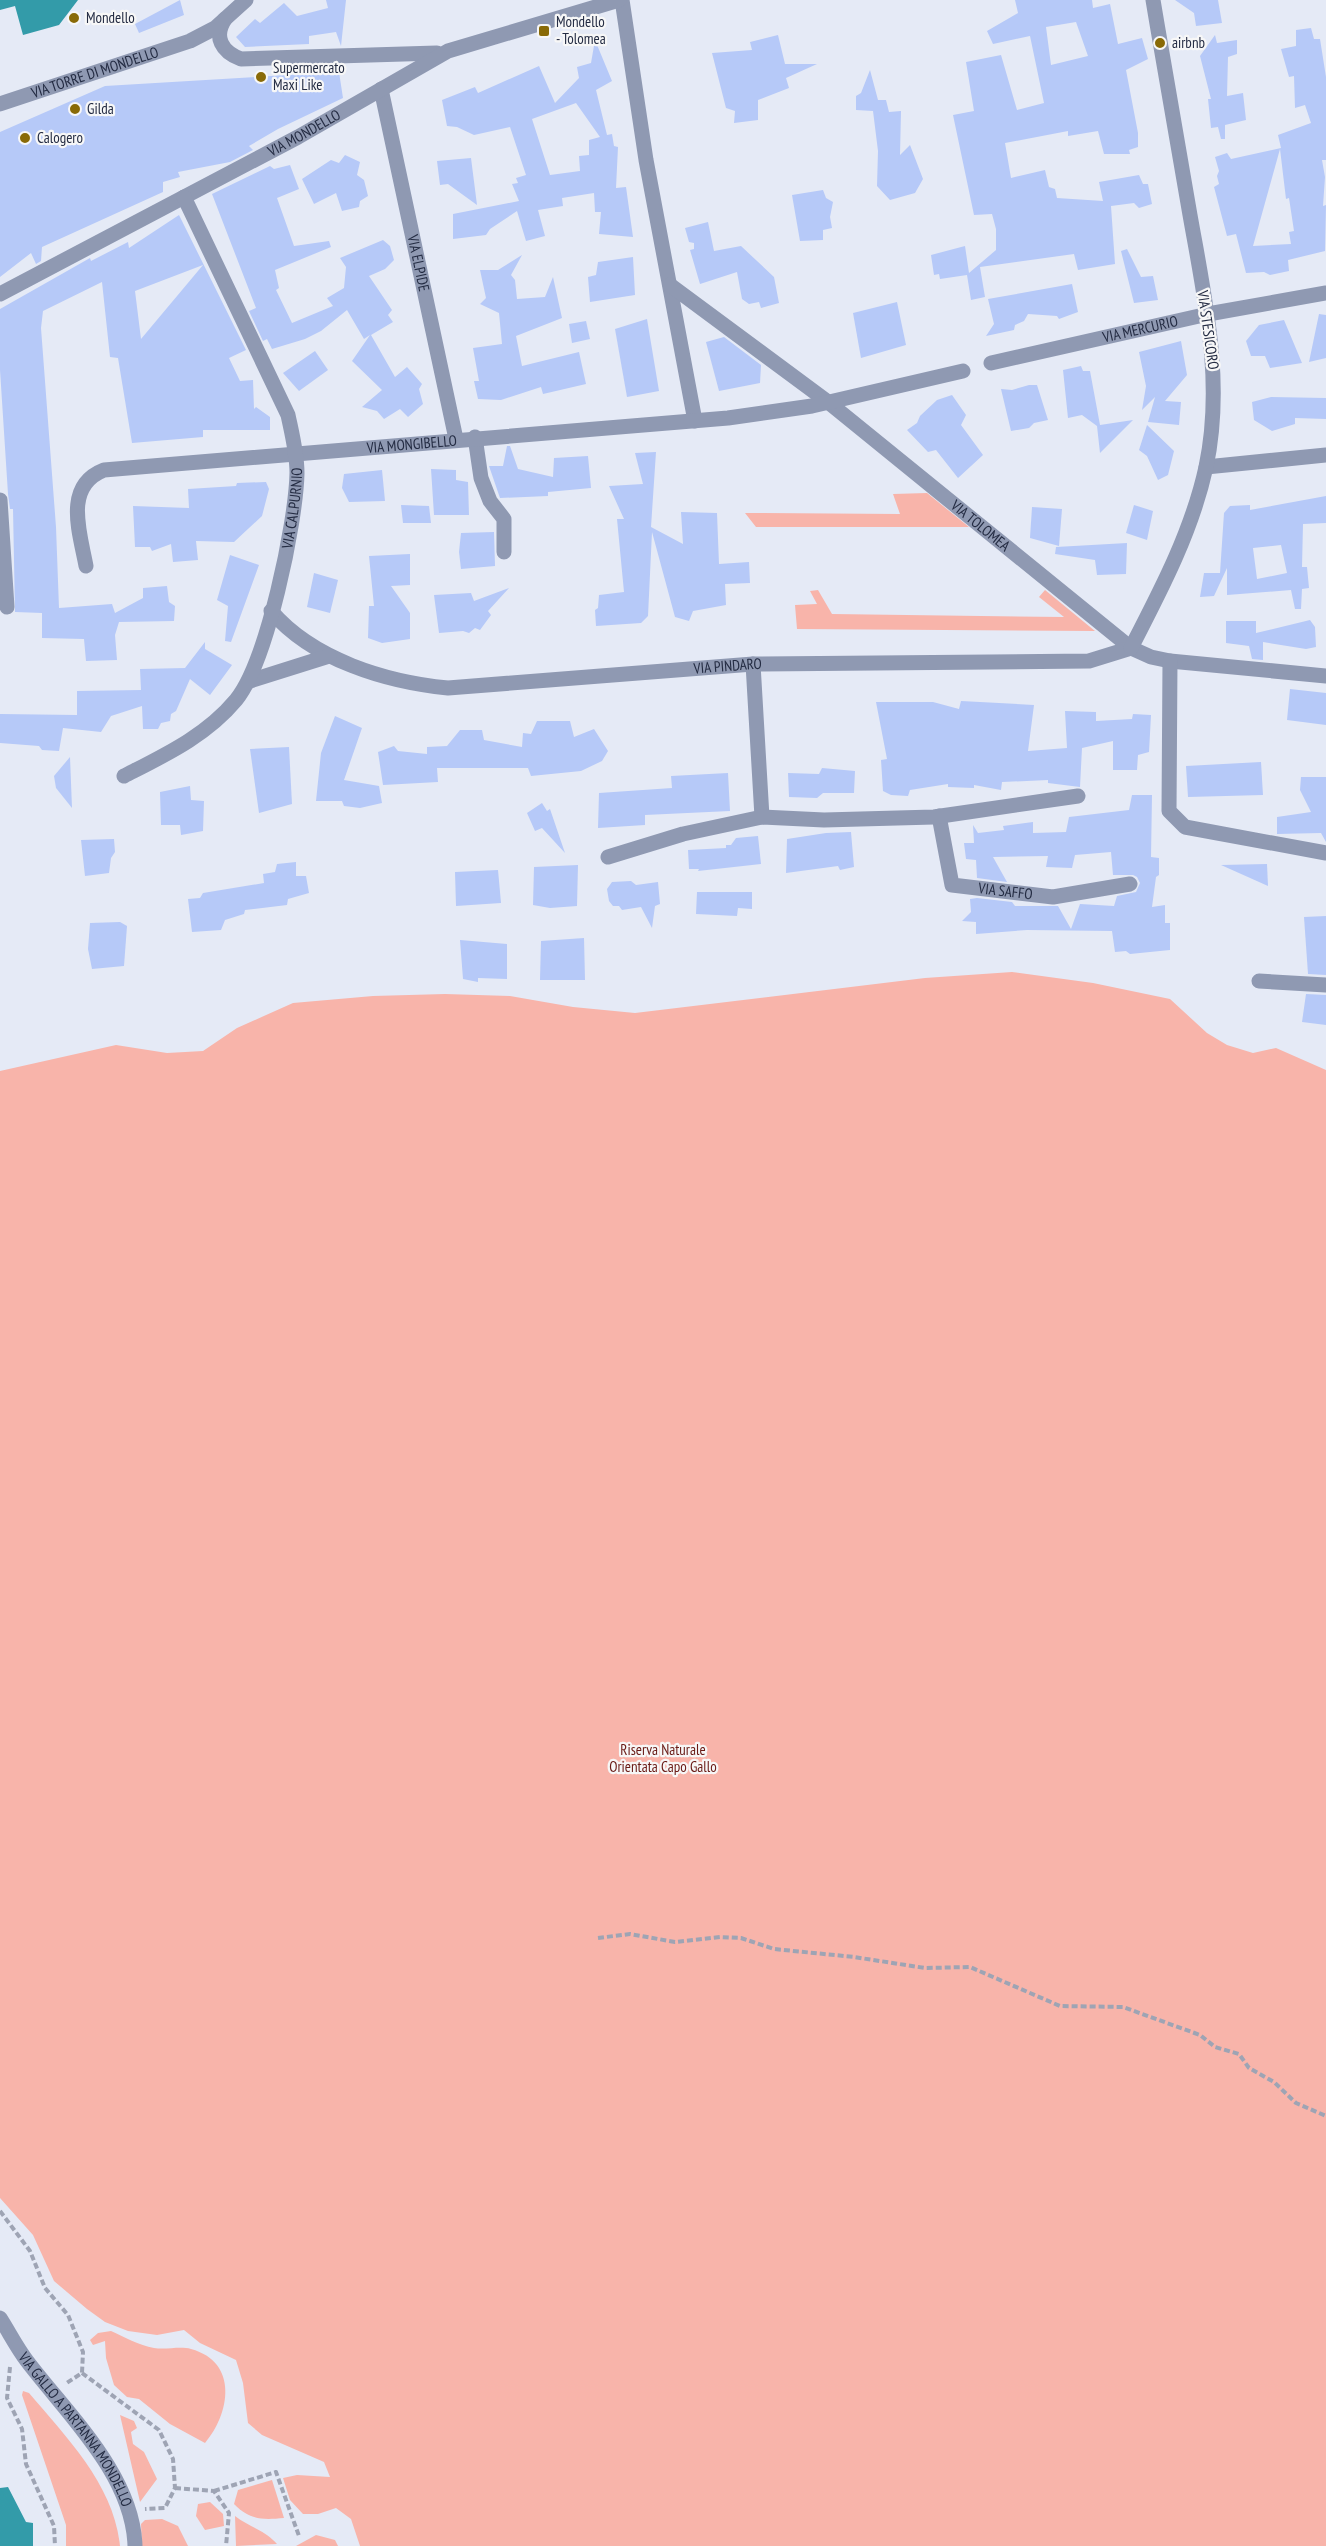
<svg xmlns="http://www.w3.org/2000/svg" width="1326" height="2546" font-family="'PT Sans Narrow',sans-serif">
	<rect width="100%" height="100%" fill="#e5eaf6"/>
	<!-- green -->
	<g fill="#f8b4aa">
		<polygon points="927,493 969,527 756,527 745,513 900,514 893,494"/>
		<polygon points="818,590 832,614 1064,617 1039,597 1045,590 1095,631 797,629 795,605 817,604 810,591"/>
		<polygon points="1012,972 1093,983 1170,999 1207,1033 1227,1045 1253,1053 1276,1048 1326,1070 1326,2546 360,2546 351,2519 336,2508 318,2514 303,2514 290,2500 283,2478 297,2475 330,2477 324,2462 262,2435 248,2423 243,2383 236,2360 200,2343 184,2330 157,2335 128,2331 105,2322 87,2309 54,2281 33,2235 0,2198 0,1071 116,1045 167,1053 203,1051 237,1028 293,1003 373,996 445,994 510,996 573,1007 635,1013 925,978"/>
		<path d="M111 2331C124 2337 139 2345 154 2348 166 2350 180 2346 191 2349 239 2362 230 2414 205 2443L170 2424 139 2399 127 2397 114 2385 106 2358 105 2341 93 2345 90 2340 98 2333Z"/>
		<path d="M23 2391 29 2393C67 2438 114 2485 120 2546H66V2525L22 2395Z"/>
		<polygon points="120,2415 134,2421 137,2428 131,2432 133,2444 144,2452 157,2479 140,2502"/>
		<path d="M272 2480 284 2518C262 2520 250 2520 234 2504L238 2490Z"/>
		<polygon points="210,2502 223,2514 224,2526 205,2530 196,2516 198,2504"/>
		<path d="M235 2516C249 2527 265 2530 277 2544L236 2546Z"/>
		<polygon points="162,2519 178,2526 188,2546 142,2546 141,2524 145,2520"/>
		<polygon points="316,2535 335,2540 338,2546 296,2546"/>
	</g>
	<!-- water -->
	<g fill="#339ba9">
		<polygon points="0,0 78,0 59,25 23,35 15,6 0,10"/>
		<polygon points="8,2487 26,2522 33,2523 33,2546 0,2546 0,2488"/>
	</g>
	<!-- building -->
	<g fill="#b6c9f8" fill-rule="evenodd">
		<polygon points="180,0 184,15 139,33 135,24"/>
		<polygon points="326,0 346,0 341,46 336,32 309,36 309,44 245,47 236,37 255,19 260,23 284,3 297,16 328,8"/>
		<path d="M1015 0H1092L1093 8 1110 4 1118 44 1142 38 1148 59 1126 70 1138 133V147L1129 150 1130 154H1104L1098 131 1068 136V131L1005 143 1011 178 1045 170 1049 187 1055 189 1057 198 1103 201 1099 182 1139 175 1143 184H1148L1152 204 1139 208 1134 203 1111 206 1115 264 1078 270 1074 254 980 267 985 297 971 300 967 275 940 279 939 274 934 275 931 255 965 246 969 273 996 250V229L992 214 974 215 953 115 974 111 966 62 1001 55 1017 110 1044 103 1030 36 993 44 987 31 1018 13ZM1076 22 1088 56 1051 65 1046 27Z"/>
		<polygon points="1175,0 1218,0 1222,23 1196,26 1194,13"/>
		<path d="M1311 28 1314 39H1320L1326 77V160H1322L1325 177 1323 206 1326 205 1325 251 1288 260 1289 271 1270 275 1264 272 1246 273 1236 234 1227 236 1214 187 1219 184 1217 176 1219 171 1215 157 1227 153 1231 159 1281 148 1278 135 1311 123 1305 105 1295 108 1294 76 1289 77 1281 49 1296 46V30ZM1280 149 1286 199 1289 198 1294 231 1289 232 1291 244 1253 246Z"/>
		<polygon points="778,35 785,64 817,64 786,78 789,88 758,100 758,120 734,123 735,111 726,108 712,53 752,50 750,42"/>
		<polygon points="1215,35 1217,43 1237,40 1237,54 1228,57 1227,96 1243,93 1246,120 1225,125 1225,139 1221,139 1218,127 1211,128 1208,99 1211,99 1200,56"/>
		<path d="M595 40 612 81 596 90 607 135 612 134 614 146 618 147 616 188 626 187 633 237 599 234 601 212H595L594 193 562 198 563 206 538 210 545 236 526 241 517 211 490 229 486 235 453 239V214L519 201 512 184 518 183 516 178 526 175 510 127 474 135 457 127 447 126 442 100 475 87 478 93 539 66 555 103 579 78 577 67 591 63ZM576 103 600 137 589 140V155L579 156 580 171 550 175 532 119Z"/>
		<polygon points="870,70 878,100 886,100 889,112 901,111 900,155 910,145 923,179 915,193 890,200 877,186 878,151 873,111 856,110 856,96 861,93"/>
		<polygon points="339,72 343,98 278,129 249,146 253,150 230,162 178,172 180,177 163,182 163,192 42,247 41,261 36,264 31,253 0,277 0,132 105,86"/>
		<polygon points="345,155 360,162 357,175 364,180 368,196 360,201 359,207 342,211 336,193 314,204 302,179 331,160 339,163"/>
		<polygon points="471,158 477,205 448,184 440,185 437,161"/>
		<polygon points="290,165 299,189 277,198 294,246 329,241 331,247 275,270 279,288 276,290 292,323 333,306 327,298 344,288 346,267 340,258 383,240 390,246 394,260 385,269 369,276 392,310 388,315 393,322 371,335 395,377 407,367 422,384 419,389 423,404 408,417 400,409 384,419 377,411 362,407 382,390 352,361 370,335 364,339 347,310 321,331 305,339 272,349 267,339 263,341 249,311 256,308 212,194 270,166 274,169"/>
		<polygon points="823,190 826,198 833,202 830,217 832,228 823,230 823,240 800,241 792,195"/>
		<path d="M179 215 246 350 229 358 240 381 253 380 254 409 256 407 270 417V430H203V437L132 443 118 358 110 357 102 282 43 311 41 328 56 527 59 608 112 604 115 613 143 598V588L167 586 169 602 175 606 174 621 119 622 115 635 117 660 86 661 84 639 42 638V613L15 612 13 509H10L8 494 0 370V309L90 258 91 261 128 242 129 248ZM203 265 141 339 135 291Z"/>
		<polygon points="708,222 714,251 741,246 774,277 779,303 761,308 759,302 749,304 742,299 737,272 700,284 690,250 694,249 694,243 689,242 685,228"/>
		<polygon points="1127,249 1141,277 1153,276 1158,300 1134,303 1121,251"/>
		<polygon points="522,255 511,275 515,280 517,299 545,297 553,277 562,318 516,336 522,366 579,352 586,384 543,394 541,387 501,400 478,399 474,381 479,381 473,348 502,344 499,313 480,304 486,298 480,270 498,270"/>
		<polygon points="633,257 635,295 590,302 588,277 596,275 598,262"/>
		<polygon points="1072,284 1078,312 1059,319 1057,316 1028,314 1024,321 1015,325 1014,330 986,336 994,324 988,299"/>
		<polygon points="897,302 906,345 861,358 853,313"/>
		<polygon points="1319,314 1326,315 1326,358 1309,362"/>
		<polygon points="647,319 659,391 627,397 615,329"/>
		<polygon points="1284,320 1302,363 1270,368 1265,356 1251,356 1246,341 1259,325"/>
		<polygon points="586,321 590,339 572,343 569,324"/>
		<polygon points="724,337 761,365 760,383 719,391 706,342"/>
		<polygon points="1181,341 1187,375 1165,401 1181,402 1179,425 1148,422 1155,397 1142,410 1146,386 1139,352"/>
		<polygon points="315,351 328,370 299,391 283,373"/>
		<polygon points="1081,366 1083,371 1090,371 1100,425 1133,420 1100,453 1097,426 1082,415 1068,418 1063,370"/>
		<polygon points="1029,385 1037,385 1048,420 1034,423 1029,428 1011,431 1001,389 1012,390"/>
		<polygon points="952,395 966,415 961,425 983,455 958,478 936,450 928,452 907,430 917,423 920,416 937,400"/>
		<polygon points="1271,397 1326,398 1326,419 1295,418 1295,424 1272,431 1254,420 1252,402"/>
		<polygon points="1147,425 1174,451 1168,475 1158,480 1147,456 1139,450"/>
		<polygon points="507,446 510,446 518,469 553,477 554,458 588,456 591,488 548,492 548,496 500,498 489,466 503,466"/>
		<polygon points="656,452 651,527 683,544 681,512 717,513 719,564 749,562 750,583 725,584 726,605 693,611 689,621 675,617 652,532 648,616 641,623 596,626 595,610 598,608 599,595 624,592 617,519 624,519 609,486 643,484 635,453"/>
		<polygon points="431,469 456,470 456,480 468,482 469,515 434,515"/>
		<polygon points="382,470 385,501 349,502 342,488 344,474"/>
		<polygon points="266,482 269,489 262,516 234,542 196,541 198,560 173,562 171,544 152,551 150,547 135,547 133,506 189,508 188,489 236,486 237,483"/>
		<path d="M1326 496V523L1303 524 1302 567H1307L1309 588 1302 589 1301 609H1295L1291 590 1227 595V568L1214 596 1200 597 1204 573H1220L1224 513 1230 506 1250 505V510ZM1281 545 1287 573 1257 579 1253 548Z"/>
		<polygon points="401,505 429,506 431,523 403,523"/>
		<polygon points="1134,505 1153,511 1147,540 1126,533"/>
		<polygon points="1032,507 1062,509 1059,546 1030,538"/>
		<polygon points="494,532 495,566 461,569 459,552 461,533"/>
		<polygon points="1127,543 1126,574 1097,575 1095,560 1055,554 1056,547"/>
		<polygon points="410,554 410,585 391,586 410,613 410,639 382,643 368,638 369,606 374,606 369,556"/>
		<polygon points="230,555 259,565 231,642 225,641 228,606 217,600"/>
		<polygon points="314,573 338,580 330,613 307,607"/>
		<polygon points="509,588 488,611 491,615 480,630 475,628 469,633 463,631 439,633 434,595 471,593 474,601"/>
		<polygon points="1310,620 1315,627 1316,647 1306,649 1263,642 1263,660 1252,659 1249,646 1226,643 1226,621 1256,621 1256,633"/>
		<polygon points="205,642 205,649 232,665 210,695 190,679 176,711 171,714 170,721 161,723 158,729 143,729 142,706 111,716 101,732 63,728 59,751 42,750 39,746 0,743 0,714 77,715 77,691 141,690 140,669 185,668"/>
		<polygon points="1290,689 1326,693 1326,725 1287,720"/>
		<polygon points="961,701 1034,705 1028,751 1067,748 1065,711 1096,712 1096,721 1132,719 1133,714 1151,715 1149,752 1138,755 1137,770 1113,770 1113,741 1082,748 1080,787 1048,783 1048,780 1002,782 1001,790 974,785 974,788 948,787 948,784 910,790 908,796 891,795 883,791 881,760 887,759 876,702 933,702 959,709"/>
		<polygon points="335,716 362,728 344,780 379,786 382,803 360,808 344,806 342,801 316,801 321,753"/>
		<polygon points="537,721 570,721 574,737 594,729 608,751 602,761 581,771 531,776 528,768 437,768 438,782 383,785 378,752 394,746 398,751 427,754 427,747 447,746 460,730 482,730 484,740 522,747 523,733 531,734"/>
		<polygon points="289,747 292,804 259,813 250,749"/>
		<polygon points="70,757 72,808 56,788 54,776"/>
		<polygon points="1261,762 1263,795 1188,797 1186,766"/>
		<polygon points="822,768 855,771 854,793 823,793 817,798 789,797 788,773 819,774"/>
		<polygon points="728,773 730,811 645,815 645,825 598,828 599,793 672,788 671,776"/>
		<polygon points="1301,777 1326,777 1326,842 1321,833 1277,834 1277,817 1311,812 1300,790"/>
		<polygon points="190,786 191,800 204,801 203,831 181,835 180,825 161,825 160,792"/>
		<polygon points="1132,795 1152,795 1151,857 1159,858 1159,875 1156,877 1152,907 1165,905 1165,923 1170,923 1170,950 1130,954 1126,951 1115,952 1112,931 1027,930 976,934 976,922 962,921 971,912 970,899 977,898 1012,902 1015,906 1058,906 1071,929 1080,904 1114,906 1117,896 1136,892 1140,883 1137,877 1133,875 1113,875 1111,852 1075,855 1072,868 1046,867 1048,856 993,857 1007,882 977,878 976,860 966,859 964,843 974,843 973,825 978,833 1004,830 1003,826 1033,822 1033,833 1066,832 1069,817 1129,810"/>
		<polygon points="542,803 547,811 550,809 565,853 542,828 535,831 527,813"/>
		<polygon points="851,832 854,867 840,870 838,866 786,873 787,839 826,833"/>
		<polygon points="758,836 761,864 698,871 699,869 689,869 688,850 726,848 726,845 731,845 736,838"/>
		<polygon points="114,839 115,852 111,858 109,873 85,876 81,840"/>
		<polygon points="296,862 296,876 306,876 309,893 288,899 287,905 245,910 244,914 225,920 221,930 192,932 188,899 200,898 203,893 264,883 263,874 275,872 277,864"/>
		<polygon points="1267,864 1268,886 1221,865"/>
		<polygon points="578,865 577,906 550,908 533,905 534,867"/>
		<polygon points="498,870 501,903 456,906 455,872"/>
		<polygon points="631,881 636,885 658,882 660,904 655,906 652,928 641,907 622,910 619,906 613,906 609,901 607,889 612,882"/>
		<polygon points="697,892 752,892 752,909 738,908 737,916 696,914"/>
		<polygon points="1326,916 1326,975 1308,974 1304,917"/>
		<polygon points="120,922 127,926 124,966 92,969 88,949 90,923"/>
		<polygon points="584,938 585,980 540,980 541,941"/>
		<polygon points="460,940 507,944 507,979 478,978 478,982 463,979"/>
		<polygon points="1306,994 1326,995 1326,1025 1302,1022"/>
	</g>
	<g fill="none" stroke-linecap="round" stroke-linejoin="round">
		<!-- path -->
		<g stroke="#9ea4b4" stroke-width="4" stroke-dasharray="6 3" stroke-linecap="butt">
			<polyline points="598,1938 630,1934 675,1942 720,1937 741,1938 774,1949 854,1957 925,1968 970,1967 1060,2006 1123,2007 1200,2035 1215,2047 1239,2054 1249,2068 1274,2082 1296,2103 1326,2116"/>
			<polyline points="0,2211 30,2251 45,2288 68,2315 83,2352 82,2373 65,2384"/>
			<polyline points="10,2367 7,2398 22,2429 26,2464 54,2526 55,2546"/>
			<polyline points="82,2373 159,2430 173,2459 175,2488 165,2508 145,2509"/>
			<polyline points="175,2488 214,2491 229,2513 226,2546"/>
			<polyline points="214,2491 276,2472 299,2536"/>
		</g>
		<!-- minor -->
		<g stroke="#8f99b2" stroke-width="15">
			<polyline points="622,0 646,160 695,421"/>
			<path d="M225 19C213 37 222 52 241 59L437 53"/>
			<path id="s1" d="M381 89 456 439"/>
			<path id="s2" d="M0 104 190 41 215 28 246 0"/>
			<path id="s3" d="M670 285 828 402 1131 648 1151 657 1170 661 1326 676"/>
			<path id="s4" d="M0 294 298 137 448 51 619 0"/>
			<path id="s5" d="M991 363 1208 314 1326 293"/>
			<polyline points="475,437 481,478 490,501 504,519 504,552"/>
			<polyline points="1206,467 1326,455"/>
			<polyline points="0,500 7,607"/>
			<path id="s6" d="M86 566C80 533 63 486 104 470L728 418 812 406 963 371"/>
			<path id="s7" d="M271 611C313 660 386 682 448 688L753 664 1089 661 1131 648"/>
			<path d="M1131 648C1161 590 1192 531 1206 467 1224 382 1205 300 1190 215 1178 144 1165 72 1153 0"/>
			<polyline points="1170,661 1169,811 1185,827 1326,853"/>
			<polyline points="753,664 762,817"/>
			<polyline points="250,681 329,656"/>
			<path id="s8" d="M124 776C165 755 206 736 236 700 267 662 296 523 297 473 297 453 292 434 288 415L184 197"/>
			<path id="s9" d="M939 816 952 885 1053 897 1130 884"/>
			<polyline points="608,857 683,834 762,817 824,820 934,817 1078,796"/>
			<polyline points="1259,981 1326,985"/>
			<path id="s10" d="M0 2318C9 2332 17 2348 27 2361 68 2415 133 2475 135 2546"/>
		</g>
	</g>
	<!-- markers -->
	<g fill="#896a07" stroke="#f7f7f7" stroke-width="2">
		<circle cx="74" cy="18" r="6"/>
		<rect x="538" y="25" width="12" height="12" rx="3"/>
		<circle cx="1160" cy="43" r="6"/>
		<circle cx="261" cy="77" r="6"/>
		<circle cx="75" cy="109" r="6"/>
		<circle cx="25" cy="138" r="6"/>
	</g>
	<g text-anchor="middle" stroke-width="4.5" stroke-linejoin="round" paint-order="stroke">
		<!-- poi labels -->
		<g font-size="15" fill="#242c43" stroke="#f7f7f7" text-anchor="start">
			<text x="86" y="23">Mondello</text>
			<text x="556" y="27">Mondello<tspan x="556" dy="17">- Tolomea</tspan></text>
			<text x="1172" y="48">airbnb</text>
			<text x="273" y="73">Supermercato<tspan x="273" dy="17">Maxi Like</tspan></text>
			<text x="87" y="114">Gilda</text>
			<text x="37" y="143">Calogero</text>
		</g>
		<!-- street labels -->
		<g font-size="15" fill="#242c43" stroke="#f7f7f7">
			<text dy="5" stroke="none"><textPath href="#s2" startOffset="100">VIA TORRE DI MONDELLO</textPath></text>
			<text dy="5" stroke="none"><textPath href="#s4" startOffset="344">VIA MONDELLO</textPath></text>
			<text dy="5" stroke="none"><textPath href="#s1" startOffset="178">VIA ELPIDE</textPath></text>
			<text dy="5" stroke="none"><textPath href="#s5" startOffset="153">VIA MERCURIO</textPath></text>
			<text transform="translate(1208 330) rotate(82)" y="5">VIA STESICORO</text>
			<text dy="5" stroke="none"><textPath href="#s6" startOffset="417">VIA MONGIBELLO</textPath></text>
			<text dy="5" stroke="none"><textPath href="#s8" startOffset="338">VIA CALPURNIO</textPath></text>
			<text dy="5" stroke="none"><textPath href="#s3" startOffset="393">VIA TOLOMEA</textPath></text>
			<text dy="5" stroke="none"><textPath href="#s7" startOffset="478">VIA PINDARO</textPath></text>
			<text dy="5" stroke="none"><textPath href="#s9" startOffset="124">VIA SAFFO</textPath></text>
			<text dy="5" stroke="none"><textPath href="#s10" startOffset="135">VIA GALLO A PARTANNA MONDELLO</textPath></text>
		</g>
		<!-- park labels -->
		<g font-size="15" fill="#6a1b16" stroke="#f7f7f7">
			<text x="663" y="1755">Riserva Naturale<tspan x="663" dy="17">Orientata Capo Gallo</tspan></text>
		</g>
	</g>
</svg>
